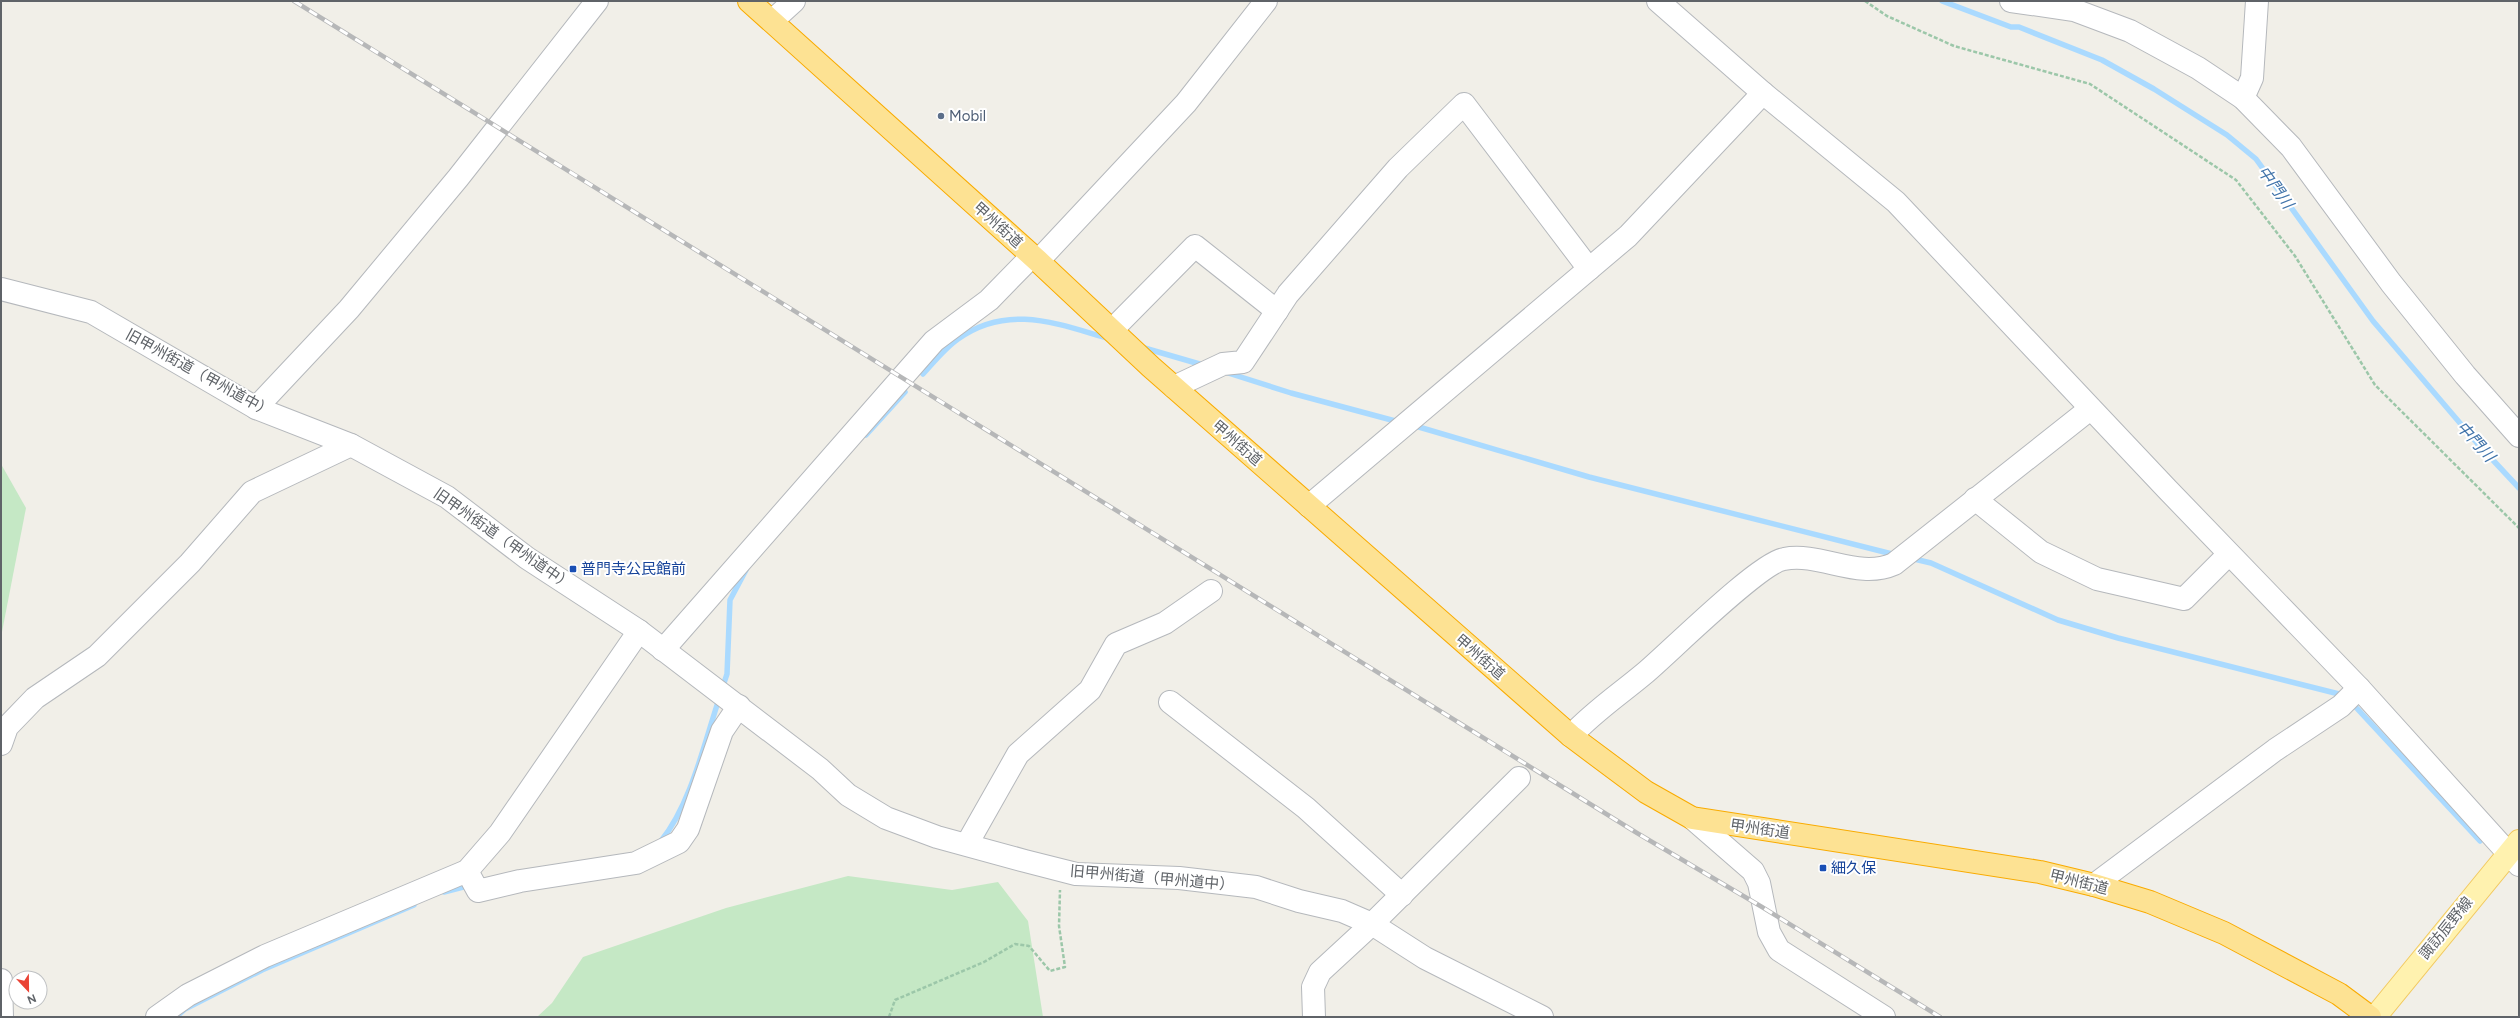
<svg xmlns="http://www.w3.org/2000/svg" width="2520" height="1018" font-family="Figtree,'Noto Sans JP',sans-serif">
	<rect width="100%" height="100%" fill="#f1efe8"/>
	<!-- green -->
	<g fill="#c5e8c5">
		<polygon points="1,464 26,508 1,637"/>
		<polygon points="848,876 952,890 998,882 1028,921 1043,1017 537,1017 552,1003 583,957 726,908"/>
	</g>
	<g fill="none" stroke-linecap="round" stroke-linejoin="round">
		<!-- stream -->
		<g stroke="#aadaff" stroke-width="5.5">
			<polyline points="1942,1 2011,27 2019,27 2102,60 2154,89 2227,135 2256,159 2373,321 2477,443 2519,488"/>
			<polyline points="1141,347 1203,365"/>
			<polyline points="1225,372 1291,393 1399,422"/>
			<path d="M923 374C934 362 945 348 958 339 1007 304 1055 323 1107 338"/>
			<polyline points="1412,425 1589,477 1896,555"/>
			<polyline points="866,435 905,392"/>
			<polyline points="1910,558 1931,563 2058,620 2118,638 2339,694 2344,697"/>
			<polyline points="722,689 727,674 730,600 746,570"/>
			<polyline points="2351,702 2480,841"/>
			<path d="M661 841C691 804 704 744 719 699"/>
			<polyline points="444,892 471,885"/>
			<polyline points="176,1017 185,1009 262,970 414,905"/>
		</g>
		<!-- minor casing -->
		<g stroke="#b5b8bc" stroke-width="24">
			<g id="minor">
				<polyline points="1658,1 1763,93 1896,202 2167,489 2359,688 2519,865"/>
				<polyline points="2011,1 2074,10 2130,31 2198,68 2243,98 2291,147 2391,283 2465,375 2519,436"/>
				<polyline points="772,21 794,1"/>
				<polyline points="2243,98 2252,78 2257,1"/>
				<polyline points="1038,261 1186,103 1266,1"/>
				<polyline points="1,289 91,312 256,408 351,445 447,497 527,558 639,631 820,769 848,795 886,818 937,837 1025,861 1076,874 1179,878 1256,887 1299,901 1342,911 1372,924 1425,958 1542,1017"/>
				<polyline points="1112,330 1195,246 1277,311"/>
				<polyline points="1174,387 1223,364 1243,362 1288,294 1398,168 1464,104 1589,269"/>
				<polyline points="256,408 349,309 458,178 597,1"/>
				<polyline points="1975,499 2041,552 2097,579 2184,599 2229,554"/>
				<polyline points="1309,506 1628,236 1763,93"/>
				<polyline points="663,650 934,341 989,300 1032,256"/>
				<polyline points="1170,702 1306,808 1402,895"/>
				<path d="M1571 736C1593 712 1620 694 1645 673 1670 652 1759 563 1784 559 1821 552 1858 580 1894 564L2090 409"/>
				<polyline points="1,744 7,727 35,698 97,656 190,563 252,492 351,445"/>
				<polyline points="1692,818 1753,871 1759,883 1769,932 1779,950 1884,1017"/>
				<polyline points="967,844 1018,754 1090,690 1116,644 1165,623 1211,591"/>
				<polyline points="467,871 478,891 520,881 636,863 679,842 688,829 722,731 739,706"/>
				<polyline points="2094,885 2275,750 2341,706 2359,688"/>
				<polyline points="1,980 2,1017"/>
				<polyline points="157,1017 188,995 265,956 467,871 500,833 639,631"/>
				<polyline points="1314,1017 1313,987 1320,972 1372,924 1519,778"/>
			</g>
		</g>
		<!-- major casing -->
		<g stroke="#f2c960" stroke-width="24">
			<polyline id="major" points="2375,1017 2519,841"/>
		</g>
		<!-- highway casing -->
		<g stroke="#f9ab00" stroke-width="24">
			<polyline id="highway" points="749,1 1038,261 1151,367 1571,736 1646,792 1692,818 2040,872 2094,885 2150,902 2224,933 2339,994 2370,1017"/>
		</g>
		<!-- path -->
		<g stroke="#9cc7a9" stroke-width="2.5" stroke-dasharray="4 2" stroke-linecap="butt">
			<polyline points="1865,1 1887,16 1954,46 2090,84 2236,180 2295,256 2375,385 2519,528"/>
			<polyline points="889,1017 895,1000 984,962 1015,944 1029,946 1050,971 1065,967 1059,926 1060,890"/>
		</g>
		<!-- minor -->
		<use href="#minor" stroke="#fff" stroke-width="22"/>
		<!-- major -->
		<use href="#major" stroke="#fff2af" stroke-width="22"/>
		<!-- highway -->
		<use href="#highway" stroke="#fde293" stroke-width="22"/>
		<!-- rail casing -->
		<g stroke="#b6b7b8" stroke-width="4.5">
			<polyline id="rail" points="294,1 1637,833 1762,907 1940,1017"/>
		</g>
		<!-- rail -->
		<use href="#rail" stroke="#fff" stroke-width="3" stroke-dasharray="9" stroke-linecap="butt"/>
	</g>
	<!-- markers -->
	<circle fill="#5c6f8a" stroke="#fff" stroke-width="1.5" cx="941" cy="116" r="4"/>
	<g fill="#1a4fb4" stroke="#fff" stroke-width="1.5">
		<rect x="569" y="565" width="8" height="8" rx="2"/>
		<rect x="1819" y="864" width="8" height="8" rx="2"/>
	</g>
	<g text-anchor="middle" stroke-width="4" stroke-linejoin="round" paint-order="stroke">
		<!-- service labels -->
		<g font-size="15" fill="#4e5e75" stroke="#fff" text-anchor="start">
			<text x="949" y="121">Mobil</text>
		</g>
		<!-- street labels -->
		<g font-size="15" fill="#5f6368" stroke="#fff">
			<text transform="translate(998 225) rotate(42)" y="5">甲州街道</text>
			<text transform="translate(199 373) rotate(29)" y="5">旧甲州街道（甲州道中）</text>
			<text transform="translate(1237 443) rotate(41)" y="5">甲州街道</text>
			<text transform="translate(503 539) rotate(35)" y="5">旧甲州街道（甲州道中）</text>
			<text transform="translate(1480 657) rotate(41)" y="5">甲州街道</text>
			<text transform="translate(1760 829) rotate(8)" y="5">甲州街道</text>
			<text transform="translate(1152 878) rotate(5)" y="5">旧甲州街道（甲州道中）</text>
			<text transform="translate(2079 882) rotate(14)" y="5">甲州街道</text>
			<text transform="translate(2446 928) rotate(-51)" y="5">諏訪辰野線</text>
		</g>
		<!-- transit labels -->
		<g font-size="15" fill="#164399" stroke="#fff" text-anchor="start">
			<text x="581" y="574">普門寺公民館前</text>
			<text x="1831" y="873">細久保</text>
		</g>
		<!-- water labels -->
		<g font-size="16" font-style="italic" fill="#4174aa" stroke="#fff">
			<text transform="translate(2276 187) rotate(54)" y="6">中門川</text>
			<text transform="translate(2476 441) rotate(48)" y="6">中門川</text>
		</g>
	</g>
	<!-- border -->
	<rect width="2520" height="1018" fill="none" stroke="#5f6368" stroke-width="4"/>
	<!-- north arrow -->
	<g transform="translate(28 990) rotate(158)"><circle r="19" fill="#ffffff" stroke="#bfc1c3"/>
	<path d="M0-3L7 15L0 10L-7 15Z" fill="#ea4335"/>
	<text y="-6" font-size="11" font-weight="bold" text-anchor="middle" fill="#5f6368">N</text>
	</g>
</svg>
